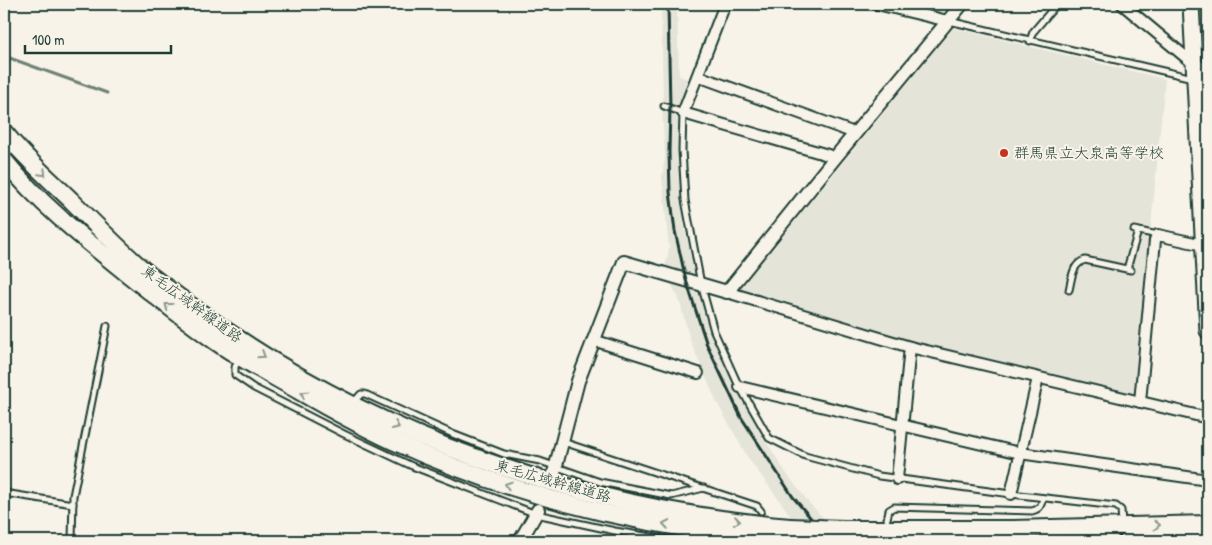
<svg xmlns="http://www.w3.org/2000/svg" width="1212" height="545" font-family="'Patrick Hand','Klee One',sans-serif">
	<rect width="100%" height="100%" fill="#f7f3e8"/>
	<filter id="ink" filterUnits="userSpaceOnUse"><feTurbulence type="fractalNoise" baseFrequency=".02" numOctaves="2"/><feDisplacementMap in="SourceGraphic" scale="10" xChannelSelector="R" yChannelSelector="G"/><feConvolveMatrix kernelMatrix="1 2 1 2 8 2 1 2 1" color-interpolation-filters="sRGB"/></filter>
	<g filter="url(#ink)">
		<!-- built -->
		<g fill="#e5e4d9">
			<polygon points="661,4 677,4 679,76 691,80 680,107 667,105 663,101"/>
			<polygon points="953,28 1165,79 1151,227 1149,230 1149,235 1151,238 1137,393 1132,395 904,341 742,292 741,287"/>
			<polygon points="666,108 677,113 677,120 679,120 680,184 684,224 695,277 665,269 669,248 662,177 665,157 662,110"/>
			<polygon points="669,280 699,292 700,294 704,313 712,337 733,383 765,440 789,477 810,504 845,541 807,541 785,508 748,458 716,401 690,340 679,299"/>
		</g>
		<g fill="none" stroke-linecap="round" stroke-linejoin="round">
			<!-- stream -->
			<polyline stroke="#6f8077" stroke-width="3" points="4,56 107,93"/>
			<!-- service casing -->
			<g stroke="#1f3d34" stroke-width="9">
				<g id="service">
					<polyline points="949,21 1193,78"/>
					<polyline points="1030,41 1033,32 1057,4"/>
					<polyline points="664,106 683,113 682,150 685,200 701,284 714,331 737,382 769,438 805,456 879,476 1011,494 1116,506 1121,510 1122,523"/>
					<polyline points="1134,230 1158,235"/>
					<polyline points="1127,269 1138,231"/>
					<path d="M1069 290C1072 278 1072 264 1085 260L1131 270"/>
					<polyline points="239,359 235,367 235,375 254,388 344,434 412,466 536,514 615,531 675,541"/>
					<polyline points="353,403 361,394 365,394 455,435 504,454 540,461 600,482 671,496 704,488"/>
					<polyline points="563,442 757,506 761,511"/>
					<polyline points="4,493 73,504"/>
					<path d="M887 519 889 510 894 507 1032 511C1040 509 1041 506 1043 498"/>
					<polyline points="72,541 73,496 107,326"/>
				</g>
			</g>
			<!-- minor casing -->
			<g stroke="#1f3d34" stroke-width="14">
				<g id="minor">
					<polyline points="725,4 683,113 828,155 834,159"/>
					<polyline points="877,4 948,21"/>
					<polyline points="1122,4 1194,64"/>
					<polyline points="698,76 849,131"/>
					<polyline points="727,292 910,347 1208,418"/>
					<polyline points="593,340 698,373"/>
					<polyline points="740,387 1020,453 1208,480"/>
					<polyline points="1140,402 1155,240 1158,235 1208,246"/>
					<polyline points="897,479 910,347"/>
					<polyline points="1011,494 1038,378"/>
				</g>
			</g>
			<!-- tertiary casing -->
			<g stroke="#1f3d34" stroke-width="16">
				<g id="tertiary">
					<polyline points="554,473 578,381 624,262 727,292 834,159 962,4"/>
					<polyline points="520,541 538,510"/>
				</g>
			</g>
			<!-- secondary casing -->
			<g stroke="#1f3d34" stroke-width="18">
				<polyline id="secondary" points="1194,64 1208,76"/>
			</g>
			<!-- primary casing -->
			<g stroke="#1f3d34" stroke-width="19">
				<polyline id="primary" points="1191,4 1208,331"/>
			</g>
			<!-- trunk casing -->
			<g stroke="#1f3d34" stroke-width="20">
				<g id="trunk">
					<path d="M4 132C24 157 48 178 71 200 93 222 115 245 139 266 159 283 180 298 201 313 372 437 579 508 790 527"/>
					<path d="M4 160C41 206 88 242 134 279 160 300 187 321 215 341 242 360 271 375 299 391 330 409 361 426 393 441 527 502 674 536 821 541"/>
					<polyline points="844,529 1013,529 1208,524"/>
					<polyline points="1103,541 1111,541"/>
					<polyline points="1128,541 1208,539"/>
				</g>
			</g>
			<!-- service -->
			<use href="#service" stroke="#f7f3e8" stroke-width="5"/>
			<!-- minor -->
			<use href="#minor" stroke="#f7f3e8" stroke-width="10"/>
			<!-- tertiary -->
			<use href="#tertiary" stroke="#f7f3e8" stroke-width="12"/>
			<!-- secondary -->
			<use href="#secondary" stroke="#f7f3e8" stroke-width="14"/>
			<!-- primary -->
			<use href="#primary" stroke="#f7f3e8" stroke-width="15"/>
			<!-- trunk -->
			<use href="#trunk" stroke="#f7f3e8" stroke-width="16"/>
			<!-- rail -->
			<polyline stroke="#1f3d34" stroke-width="3" points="668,4 670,108 669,152 670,192 675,231 686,280 707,345 741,417 793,497 830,541"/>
			<!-- trunk-bridge casing -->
			<g stroke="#1f3d34" stroke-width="20" stroke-linecap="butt">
				<polyline id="trunk-bridge" points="790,527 844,529"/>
			</g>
			<!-- trunk-bridge -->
			<use href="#trunk-bridge" stroke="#f7f3e8" stroke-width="16"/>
		</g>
		<!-- one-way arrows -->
		<defs><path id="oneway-chevron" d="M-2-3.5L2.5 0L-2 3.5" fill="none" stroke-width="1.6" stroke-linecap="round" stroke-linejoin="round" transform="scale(1.25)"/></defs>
		<g stroke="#8b988e">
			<use href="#oneway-chevron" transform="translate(43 173) rotate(45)"/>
			<use href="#oneway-chevron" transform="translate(168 306) rotate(-142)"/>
			<use href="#oneway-chevron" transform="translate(262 355) rotate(33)"/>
			<use href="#oneway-chevron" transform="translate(304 394) rotate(-150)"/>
			<use href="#oneway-chevron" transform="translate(396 426) rotate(24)"/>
			<use href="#oneway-chevron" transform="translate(508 485) rotate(-161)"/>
			<use href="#oneway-chevron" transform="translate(737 521) rotate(8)"/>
			<use href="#oneway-chevron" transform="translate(666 524) rotate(-170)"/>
			<use href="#oneway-chevron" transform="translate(1157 525) rotate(-1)"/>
		</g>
	</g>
	<!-- markers -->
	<circle fill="#c8321e" stroke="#f7f3e8" stroke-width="2" cx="1004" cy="153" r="5"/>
	<g text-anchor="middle" stroke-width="4" stroke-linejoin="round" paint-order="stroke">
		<!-- poi labels -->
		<g font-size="15" fill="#1f3d34" stroke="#f7f3e8" text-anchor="start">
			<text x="1014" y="158">群馬県立大泉高等学校</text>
		</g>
		<!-- street labels -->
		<g font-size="15" fill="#1f3d34" stroke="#f7f3e8">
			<text transform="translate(192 304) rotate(36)" y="5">東毛広域幹線道路</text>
			<text transform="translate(553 481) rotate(16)" y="5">東毛広域幹線道路</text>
		</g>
	</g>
	<!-- margin -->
	<rect width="1212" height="545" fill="none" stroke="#f7f3e8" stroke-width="20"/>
	<rect x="10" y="10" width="1192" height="525" fill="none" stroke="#1f3d34" stroke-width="2" filter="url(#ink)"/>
	<!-- scale -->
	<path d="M25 45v8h146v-8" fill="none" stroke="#1f3d34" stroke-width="2.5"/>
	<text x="32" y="45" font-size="15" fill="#1f3d34" stroke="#f7f3e8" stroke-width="4" paint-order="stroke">100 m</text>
</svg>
